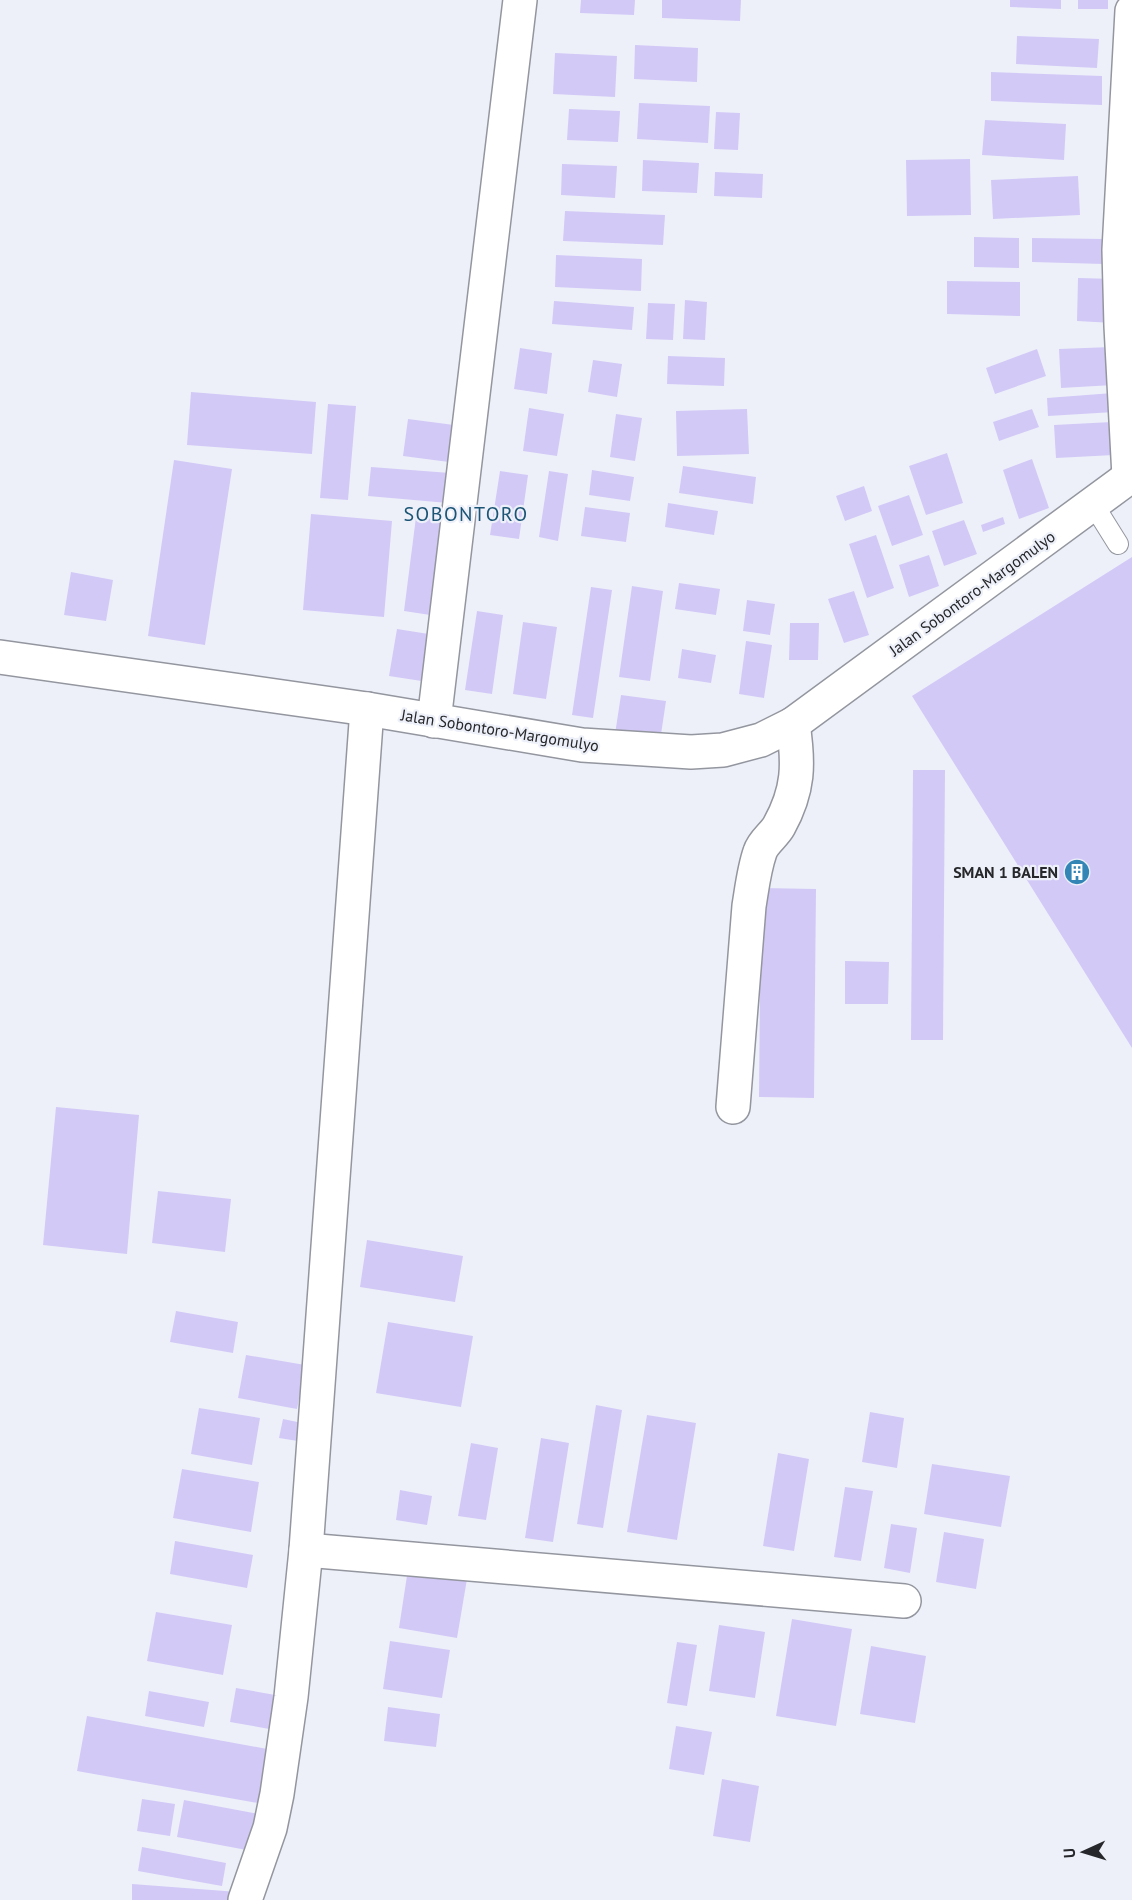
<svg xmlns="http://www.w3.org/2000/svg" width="1132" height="1900" font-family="'PT Sans',sans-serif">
	<rect width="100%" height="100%" fill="#edf0f9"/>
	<!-- building -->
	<g fill="#d2c9f7">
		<polygon points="581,0 635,0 634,15 580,13"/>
		<polygon points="662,0 741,0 740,21 662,18"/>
		<polygon points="1010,0 1061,0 1061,9 1010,7"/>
		<rect x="1078" y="0" width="30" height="9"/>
		<polygon points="1017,36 1099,39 1097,68 1016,64"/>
		<polygon points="635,45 698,48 697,82 634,79"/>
		<polygon points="555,53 617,56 615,97 553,94"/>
		<polygon points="991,72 1102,76 1102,105 991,101"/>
		<polygon points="639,103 710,106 708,143 637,139"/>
		<polygon points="569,109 620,111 618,142 567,140"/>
		<polygon points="716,112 740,113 738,150 714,149"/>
		<polygon points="985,120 1066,124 1064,160 982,155"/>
		<polygon points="970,159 971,215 907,216 906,160"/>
		<polygon points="643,160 699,163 697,193 642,191"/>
		<polygon points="562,164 617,166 615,198 561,195"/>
		<polygon points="715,172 763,174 762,198 714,196"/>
		<polygon points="1078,176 1080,215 993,219 991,180"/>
		<polygon points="565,211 665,215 663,245 563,241"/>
		<polygon points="974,237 1019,238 1019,268 974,267"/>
		<polygon points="1032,238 1104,239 1104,264 1032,262"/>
		<polygon points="556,255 642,259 641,291 555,287"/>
		<polygon points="1078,278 1115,279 1113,323 1077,321"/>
		<polygon points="947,281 1020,282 1020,316 947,314"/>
		<polygon points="685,300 707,302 705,340 683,339"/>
		<polygon points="554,301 634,307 632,330 552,324"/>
		<polygon points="648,303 675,304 673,340 646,339"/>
		<polygon points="1111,347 1113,385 1061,388 1059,349"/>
		<polygon points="520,348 552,353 547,394 514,389"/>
		<polygon points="1037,349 1046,376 995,394 986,368"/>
		<polygon points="668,356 725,358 724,386 667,384"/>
		<polygon points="593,360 622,364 617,397 588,392"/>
		<polygon points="191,392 316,402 312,454 187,445"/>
		<polygon points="1113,393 1114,412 1048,416 1047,398"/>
		<polygon points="328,404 356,406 348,500 320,498"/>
		<polygon points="529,408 564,414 557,456 523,451"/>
		<polygon points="747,409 749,454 677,456 676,411"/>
		<polygon points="1032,409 1039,427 999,441 993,422"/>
		<polygon points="616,414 642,418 635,461 610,457"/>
		<polygon points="408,419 454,425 449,462 403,456"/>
		<polygon points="1112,422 1114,455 1056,458 1054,425"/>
		<polygon points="947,453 963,503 926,515 909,466"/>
		<polygon points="1032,459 1049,508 1019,519 1003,470"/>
		<polygon points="174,460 232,469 205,645 148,636"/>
		<polygon points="683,466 756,477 753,504 679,493"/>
		<polygon points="371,467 450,473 448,503 368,496"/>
		<polygon points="592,470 634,477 630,501 589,495"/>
		<polygon points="500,471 528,475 519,539 490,535"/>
		<polygon points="549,471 568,474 558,541 539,537"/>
		<polygon points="864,486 872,511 845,521 836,496"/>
		<polygon points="909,495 923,535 892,546 878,506"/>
		<polygon points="668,503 718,511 714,535 665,527"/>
		<polygon points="585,507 630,513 626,542 581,536"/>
		<polygon points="311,514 392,521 384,617 303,610"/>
		<polygon points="416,517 449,521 437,616 404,611"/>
		<polygon points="1003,517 1005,524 983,532 981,525"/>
		<polygon points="964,520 977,554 944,566 932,531"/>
		<polygon points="876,535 894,588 867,598 849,544"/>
		<polygon points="929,555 939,586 909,597 899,565"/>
		<polygon points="1132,557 1132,1048 912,696"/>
		<polygon points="71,572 113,580 106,621 64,615"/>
		<polygon points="679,583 720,589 716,615 675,609"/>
		<polygon points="632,586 663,591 650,681 619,677"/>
		<polygon points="591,587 612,590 593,718 572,715"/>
		<polygon points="854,591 869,635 844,643 828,599"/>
		<polygon points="747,600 775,604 770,635 743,631"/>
		<polygon points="477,611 503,615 492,694 465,690"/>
		<polygon points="523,622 557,627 546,699 513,694"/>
		<polygon points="790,623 819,623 818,660 789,660"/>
		<polygon points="397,629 435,635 428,682 389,676"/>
		<polygon points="746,641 772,645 764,698 739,694"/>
		<polygon points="682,649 716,655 711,683 678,678"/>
		<polygon points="621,695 666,701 660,741 615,734"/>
		<polygon points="913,770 945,770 943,1040 911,1040"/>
		<polygon points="761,888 816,889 814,1098 759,1097"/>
		<polygon points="845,961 889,962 888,1004 845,1004"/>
		<polygon points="56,1107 139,1115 127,1254 43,1245"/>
		<polygon points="158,1191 231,1199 225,1252 152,1243"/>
		<polygon points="367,1240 463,1256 455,1302 360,1287"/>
		<polygon points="176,1311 238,1322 233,1353 170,1342"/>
		<polygon points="388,1322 473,1336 461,1407 376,1393"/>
		<polygon points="246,1355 305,1365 297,1409 238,1398"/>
		<polygon points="596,1405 622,1410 603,1528 577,1524"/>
		<polygon points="199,1408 260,1418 252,1465 191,1454"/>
		<polygon points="870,1412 904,1418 897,1468 862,1462"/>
		<polygon points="647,1415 696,1423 677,1540 627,1532"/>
		<polygon points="283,1419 307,1424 304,1442 279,1438"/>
		<polygon points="541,1438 569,1443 553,1542 525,1538"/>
		<polygon points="471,1443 498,1448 486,1520 458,1516"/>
		<polygon points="778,1453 809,1459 794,1551 763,1546"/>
		<polygon points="932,1464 1010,1476 1001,1527 924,1514"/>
		<polygon points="182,1469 259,1482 251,1532 173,1518"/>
		<polygon points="845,1487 873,1491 861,1561 834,1557"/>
		<polygon points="400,1490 432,1496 427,1525 396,1520"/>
		<polygon points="891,1524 917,1528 910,1573 884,1568"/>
		<polygon points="944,1532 984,1539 976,1589 936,1582"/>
		<polygon points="175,1541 253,1555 247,1588 170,1574"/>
		<polygon points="408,1569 467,1579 457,1638 399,1628"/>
		<polygon points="156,1612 232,1625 223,1675 147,1661"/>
		<polygon points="792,1619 852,1629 836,1726 776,1716"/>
		<polygon points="719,1625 765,1632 755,1698 709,1691"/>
		<polygon points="390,1641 450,1650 442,1698 383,1689"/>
		<polygon points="677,1642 697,1645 687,1706 667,1703"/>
		<polygon points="871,1646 926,1656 915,1723 860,1714"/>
		<polygon points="236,1688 281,1696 275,1730 230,1722"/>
		<polygon points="149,1691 209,1702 204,1727 145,1716"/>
		<polygon points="388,1707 440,1714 436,1747 384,1741"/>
		<polygon points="87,1716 278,1751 269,1805 77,1771"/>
		<polygon points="676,1726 712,1732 704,1775 669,1769"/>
		<polygon points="722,1779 759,1786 750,1842 713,1836"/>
		<polygon points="142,1799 175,1804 170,1836 137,1831"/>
		<polygon points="184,1800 258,1814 252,1851 177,1837"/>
		<polygon points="142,1847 226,1863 222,1886 138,1871"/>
		<polygon points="132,1884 238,1892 237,1900 132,1900"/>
	</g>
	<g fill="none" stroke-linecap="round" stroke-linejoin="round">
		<!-- lane casing -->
		<g stroke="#94969f" stroke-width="22">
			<polyline id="lane" points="1093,504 1118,544"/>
		</g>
		<!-- street casing -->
		<g stroke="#94969f" stroke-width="36">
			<g id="street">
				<polyline points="1129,477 1121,326 1119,250 1132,11"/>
				<polyline points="434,721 520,0"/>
				<path d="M733 1107 749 906C752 888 754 869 760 852 763 842 774 835 779 826 799 790 799 764 793 724"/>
				<polyline points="306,1550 904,1601"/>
				<polyline points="245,1900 270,1828 277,1794 291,1697 306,1550 367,709"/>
			</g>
		</g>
		<!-- secondary casing -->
		<g stroke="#94969f" stroke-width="36">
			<polyline id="secondary" points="0,657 367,709 582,745 691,752 723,750 761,740 793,724 1132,475"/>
		</g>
		<!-- lane -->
		<use href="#lane" stroke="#fff" stroke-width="20"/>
		<!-- street -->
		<use href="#street" stroke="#fff" stroke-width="33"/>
		<!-- secondary -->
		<use href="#secondary" stroke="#fff" stroke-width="33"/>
	</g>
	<!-- icons -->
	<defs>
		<g id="building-disc" transform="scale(1.35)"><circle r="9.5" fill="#3285b5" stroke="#edf0f9"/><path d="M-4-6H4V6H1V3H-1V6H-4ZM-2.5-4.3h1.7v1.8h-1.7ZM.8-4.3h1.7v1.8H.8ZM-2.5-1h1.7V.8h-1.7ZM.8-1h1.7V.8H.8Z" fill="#fff"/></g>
	</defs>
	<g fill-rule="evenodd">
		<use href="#building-disc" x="1077" y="872"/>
	</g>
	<g text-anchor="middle" stroke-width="4.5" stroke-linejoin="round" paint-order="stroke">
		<!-- street labels -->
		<g font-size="16" fill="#26272a" stroke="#edf0f9">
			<text transform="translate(972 593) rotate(-36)" y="6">Jalan Sobontoro-Margomulyo</text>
			<text transform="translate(500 730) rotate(9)" y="6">Jalan Sobontoro-Margomulyo</text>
		</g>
		<!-- poi labels -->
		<g font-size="16" font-weight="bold" fill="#26272a" stroke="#edf0f9" text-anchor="end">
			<text x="1058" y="878">SMAN 1 BALEN</text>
		</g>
		<!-- quarter labels -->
		<g font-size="20" letter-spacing="1.5" fill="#1b5475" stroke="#edf0f9">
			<text x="466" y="521">SOBONTORO</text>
		</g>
	</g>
	<!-- north arrow -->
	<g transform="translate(1084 1852) rotate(266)" stroke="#edf0f9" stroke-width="4.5" paint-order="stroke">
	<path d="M0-4.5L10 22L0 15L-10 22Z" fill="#26272a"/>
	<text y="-9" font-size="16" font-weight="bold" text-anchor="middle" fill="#26272a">U</text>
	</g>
</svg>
